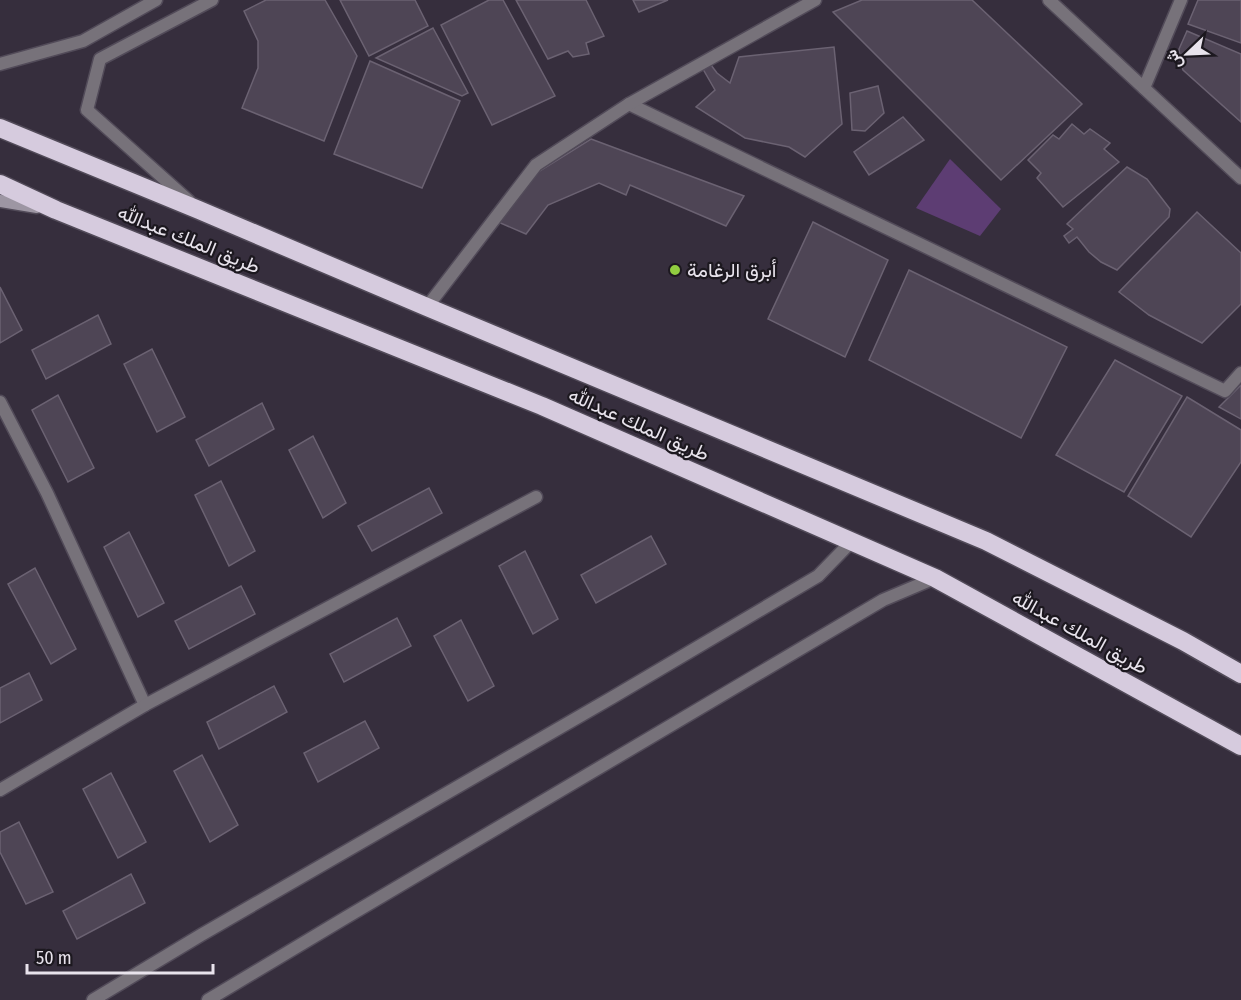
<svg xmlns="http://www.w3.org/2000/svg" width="1241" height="1000" font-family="'Fira Sans Condensed',Vazirmatn,sans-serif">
	<rect width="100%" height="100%" fill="#362e3d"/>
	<!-- green -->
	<polygon fill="#5d3d73" points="950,159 1001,209 980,236 916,208"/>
	<!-- building -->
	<g fill="#4e4555" stroke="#6b6272" stroke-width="1.5">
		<polygon points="266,0 325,0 357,56 324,141 242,108 258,68 258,41 244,11"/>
		<polygon points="340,0 415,0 428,26 369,56"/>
		<polygon points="489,0 503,0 555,96 492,125 441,25"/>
		<polygon points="516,0 586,0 604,36 586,43 589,54 573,57 568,51 548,59"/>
		<polygon points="633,0 668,0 639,12"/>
		<polygon points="862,0 972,0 1082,104 1001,180 833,12"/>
		<polygon points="1198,0 1241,0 1241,43 1188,24"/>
		<polygon points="433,28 468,93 462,96 376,58"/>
		<polygon points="1187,31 1241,54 1241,122 1183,70 1181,64 1179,49"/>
		<polygon points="834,47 842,124 805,157 789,147 745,138 696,107 715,90 703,69 711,65 717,73 730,83 739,57"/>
		<polygon points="370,61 460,101 422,188 334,154"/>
		<polygon points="878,86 884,113 865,131 852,130 850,93"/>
		<polygon points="903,117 924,140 869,175 854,152"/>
		<polygon points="1072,124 1084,134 1090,129 1110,143 1104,149 1119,162 1063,207 1037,178 1041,173 1028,160 1053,135 1059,139"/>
		<polygon points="591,139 744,196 726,226 630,185 626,195 599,183 548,205 526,234 498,222 533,175"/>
		<polygon points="1127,167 1147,179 1170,209 1169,217 1117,270 1101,262 1089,252 1077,237 1069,243 1064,236 1073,229 1067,224"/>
		<polygon points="1197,212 1241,253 1241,304 1202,343 1149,315 1119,292"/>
		<polygon points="813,222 888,260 845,357 768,319"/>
		<polygon points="909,270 1067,347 1021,438 869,360"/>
		<polygon points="0,287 22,330 0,343"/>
		<polygon points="98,315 111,344 46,379 32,350"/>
		<polygon points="152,349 185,417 157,432 124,364"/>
		<polygon points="1115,360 1182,396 1124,492 1056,455"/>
		<polygon points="1241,385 1241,419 1219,407"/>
		<polygon points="58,395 94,468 68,482 32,410"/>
		<polygon points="1187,397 1241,430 1241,462 1191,537 1128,496"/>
		<polygon points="262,403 274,429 209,466 196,440"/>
		<polygon points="313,436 346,503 323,518 289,450"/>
		<polygon points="221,481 255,551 229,566 195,495"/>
		<polygon points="429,488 442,513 372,551 358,526"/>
		<polygon points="129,532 164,603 138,617 104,547"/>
		<polygon points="651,536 666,564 596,603 581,575"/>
		<polygon points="525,551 558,619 533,634 499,566"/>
		<polygon points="35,568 76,649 51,664 8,584"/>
		<polygon points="241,586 255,614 189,649 175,621"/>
		<polygon points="397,618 411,646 344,682 330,654"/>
		<polygon points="461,620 494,686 468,701 434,636"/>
		<polygon points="29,673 42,700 0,723 0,688"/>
		<polygon points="274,686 287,712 219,749 207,722"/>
		<polygon points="365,721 379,748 318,782 304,753"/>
		<polygon points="202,755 238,825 210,842 174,771"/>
		<polygon points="111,773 146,842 118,858 83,789"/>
		<polygon points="19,822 53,892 26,904 0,852 0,832"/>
		<polygon points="131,874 145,903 77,939 63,911"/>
	</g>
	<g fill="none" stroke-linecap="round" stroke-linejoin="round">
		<!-- street casing -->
		<g stroke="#524b59" stroke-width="15">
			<g id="street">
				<polyline points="1049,0 1241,178"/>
				<polyline points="0,64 83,41 156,0"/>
				<polyline points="1144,88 1181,0"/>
				<polyline points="629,104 1225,391 1241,373"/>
				<polyline points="189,201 87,110 100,59 212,0"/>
				<polyline points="427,307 536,165 629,104 815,0"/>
				<polyline points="0,402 47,493 145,705 0,790"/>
				<polyline points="145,705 536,497"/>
				<polyline points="93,1000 201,935 613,697 818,576 852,541"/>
				<polyline points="208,1000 345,918 883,600 935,578"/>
			</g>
		</g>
		<!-- secondary casing -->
		<g stroke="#524b59" stroke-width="15">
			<polyline id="secondary" points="0,201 37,207"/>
		</g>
		<!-- highway casing -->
		<g stroke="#524b59" stroke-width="21">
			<g id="highway">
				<polyline points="0,128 199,210 427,307 986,541 1183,641 1241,674"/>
				<polyline points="0,184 56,210 542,406 935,578 1241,746"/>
			</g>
		</g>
		<!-- street -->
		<use href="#street" stroke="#77727a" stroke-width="12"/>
		<!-- secondary -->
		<use href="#secondary" stroke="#9d96a3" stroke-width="12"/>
		<!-- highway -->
		<use href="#highway" stroke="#d6cbde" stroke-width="18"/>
	</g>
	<!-- markers -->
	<circle fill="#91cd40" stroke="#1c181f" stroke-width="2" cx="675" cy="270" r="6"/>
	<g text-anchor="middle" stroke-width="4.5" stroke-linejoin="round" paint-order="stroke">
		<!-- street labels -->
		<g font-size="20" fill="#e8e3ec" stroke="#1c181f">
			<text transform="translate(189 239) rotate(22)" y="7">طريق الملك عبدالله</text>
			<text transform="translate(639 424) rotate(24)" y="7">طريق الملك عبدالله</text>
			<text transform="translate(1080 632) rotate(29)" y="7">طريق الملك عبدالله</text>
		</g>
		<!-- poi labels -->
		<g font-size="20" fill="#e8e3ec" stroke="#1c181f" text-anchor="start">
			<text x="687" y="277">أبرق الرغامة</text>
		</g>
	</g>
	<!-- north arrow -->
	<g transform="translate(1187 54) rotate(247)" stroke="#1c181f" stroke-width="4.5" paint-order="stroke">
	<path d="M0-4.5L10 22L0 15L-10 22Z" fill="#e8e3ec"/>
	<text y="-9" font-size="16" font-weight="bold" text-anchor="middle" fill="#e8e3ec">ش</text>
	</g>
	<!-- scale -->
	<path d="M27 964v9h186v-9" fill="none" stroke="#e8e3ec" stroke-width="3"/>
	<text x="36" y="964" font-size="18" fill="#e8e3ec" stroke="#1c181f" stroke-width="4.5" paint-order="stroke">50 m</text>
</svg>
